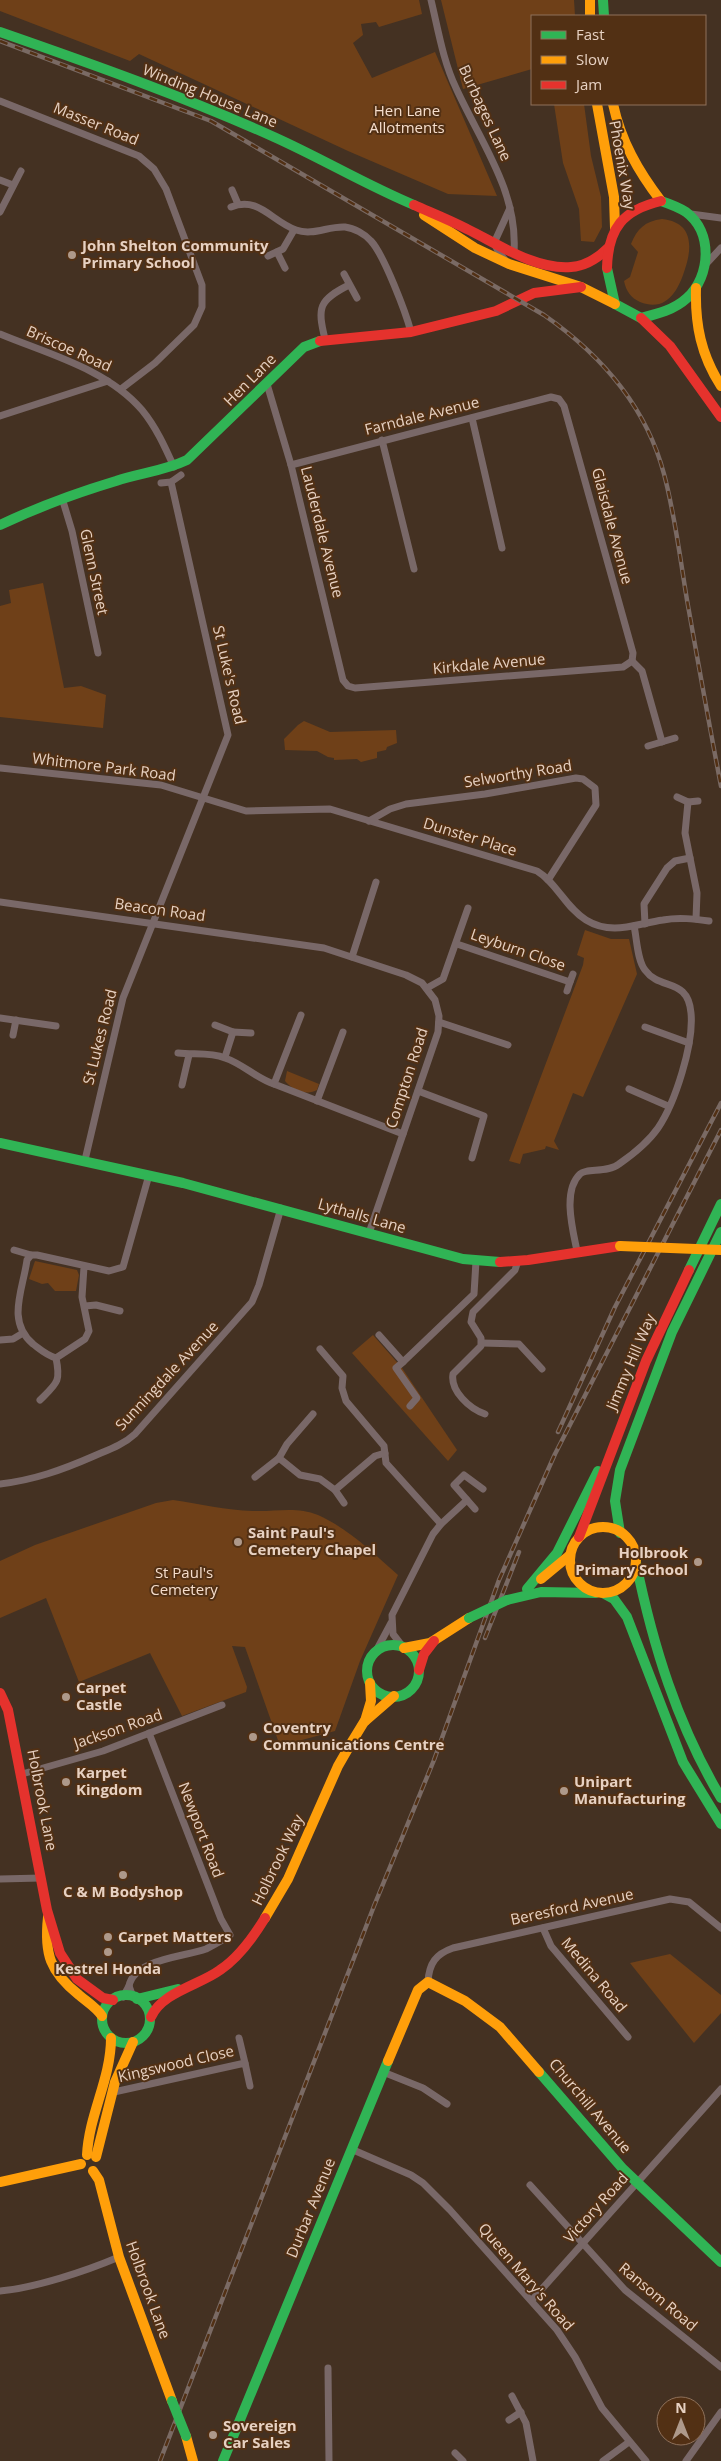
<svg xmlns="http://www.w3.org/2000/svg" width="721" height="2461" font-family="'Open Sans',sans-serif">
	<rect width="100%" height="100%" fill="#443122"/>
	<!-- green -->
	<g fill="#6f4018">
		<polygon points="0,0 419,0 422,14 379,27 376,22 361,24 363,35 353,43 372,78 435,52 497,196 448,194 348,151 139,54 130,61 0,11"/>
		<polygon points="441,0 574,0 575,16 532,16 532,69 463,89"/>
		<polygon points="554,104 584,104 591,156 601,197 602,227 594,242 581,241 579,209 563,163"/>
		<path d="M662 219C692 222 693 245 685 269 679 289 667 313 640 302 631 298 626 291 624 281L630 277 638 252 631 244C637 229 645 221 662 219Z"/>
		<polygon points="43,583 64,688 81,686 106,695 103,728 0,717 0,606 11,603 9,590"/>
		<polygon points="304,721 330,732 396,730 397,743 387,747 386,750 377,752 377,758 361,762 357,759 334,760 334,758 328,757 317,751 285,750 284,739 298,725"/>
		<polygon points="585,930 611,939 629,939 637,974 583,1097 573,1093 554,1141 559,1150 546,1146 545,1149 523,1154 520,1164 509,1161 583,965 584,958 577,955"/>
		<path d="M287 1071 319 1084 317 1090C307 1096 292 1090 285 1081Z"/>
		<polygon points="35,1261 77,1270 79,1275 76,1291 55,1291 48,1283 42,1284 29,1279"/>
		<polygon points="373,1335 402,1368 457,1450 448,1461 352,1353"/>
		<path d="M173 1500C200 1504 226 1510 253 1511 275 1512 296 1506 318 1515 349 1529 372 1552 398 1575L360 1661 335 1731 280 1746 245 1647 232 1646 247 1687 246 1692 182 1716 150 1653 79 1682 46 1598 0 1618V1561L35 1545 156 1503Z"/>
		<polygon points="670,1954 721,1995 721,2013 694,2043 630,1963"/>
	</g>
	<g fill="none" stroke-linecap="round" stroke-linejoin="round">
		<!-- street -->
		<g stroke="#796868" stroke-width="7">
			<path d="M431 0C438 29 443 61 456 88 480 141 518 191 514 252"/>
			<polyline points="0,101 139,156 154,169 166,189 202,285 202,307 194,325 155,363 121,389"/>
			<polyline points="0,180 13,185"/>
			<polyline points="232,190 238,204"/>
			<path d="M231 207C259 196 271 221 296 230 313 236 328 226 345 227 354 228 365 234 371 241 384 255 406 313 411 332"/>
			<polyline points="0,212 21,171"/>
			<polyline points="691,214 721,218"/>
			<polyline points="277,252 285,268"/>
			<polyline points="268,256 283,249 294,230"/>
			<polyline points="505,260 498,251 494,243 510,208"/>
			<polyline points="706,264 721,248"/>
			<polyline points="344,274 357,298"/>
			<path d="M0 334C48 354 107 369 142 410 156 427 165 447 174 467"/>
			<path d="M325 339C317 307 319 300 349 285"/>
			<polyline points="267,384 291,465 343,680 348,686 355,688 623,667 632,661"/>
			<polyline points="0,416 108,381"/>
			<polyline points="472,418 502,548"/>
			<polyline points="382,440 414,569"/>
			<polyline points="291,465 551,397 559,399 564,406 633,653 632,661"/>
			<polyline points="161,483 171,482 181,475"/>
			<polyline points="62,498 72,531 98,653"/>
			<polyline points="632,661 642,671 662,742"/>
			<polyline points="648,746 675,738"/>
			<path d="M0 768 161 785 246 811 330 809 537 871C557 883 566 908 586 920 612 936 635 924 663 920 679 917 694 919 709 921"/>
			<polyline points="677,797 688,802 698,801"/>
			<polyline points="688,802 685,833 697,893 696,919"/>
			<polyline points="369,821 390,809 406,804 485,794 576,778 583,779 595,788 596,805 548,880"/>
			<polyline points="0,902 324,948 406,975 422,983 435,1000 439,1016 438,1032 369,1233"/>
			<polyline points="645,924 644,904 667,868 675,861 690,858"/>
			<polyline points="457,944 570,982 573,974"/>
			<polyline points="352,957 376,882"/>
			<polyline points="427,988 443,979 468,908"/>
			<polyline points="567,991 570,982"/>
			<polyline points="301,1015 274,1084 403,1134"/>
			<polyline points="0,1018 56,1026"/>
			<polyline points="439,1022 508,1045"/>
			<polyline points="215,1025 233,1032"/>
			<polyline points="645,1027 689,1043"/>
			<polyline points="13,1035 16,1020"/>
			<path d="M178 1053C193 1055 210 1052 225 1058 243 1064 256 1078 274 1084"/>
			<polyline points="225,1057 233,1032 251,1033"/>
			<polyline points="182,1085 189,1055"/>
			<polyline points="629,1089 668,1106"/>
			<polyline points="418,1091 484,1116 472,1158"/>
			<polyline points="317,1101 343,1032"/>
			<polyline points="85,1160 123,998 228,735 171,482"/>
			<polyline points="14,1250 31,1255"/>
			<path d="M577 1251C573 1231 562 1191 580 1174 586 1168 608 1173 619 1164 632 1155 649 1141 658 1128 675 1103 694 1044 691 1013 688 977 660 991 645 970 637 960 637 939 634 926"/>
			<path d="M84 1267 82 1297 89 1331 85 1339 56 1358C46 1355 41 1350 33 1344 6 1321 23 1290 27 1260L31 1255H37L109 1271 123 1267 149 1175"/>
			<polyline points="85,1306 96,1305 120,1311"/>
			<polyline points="379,1335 403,1362 474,1294 476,1261"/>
			<polyline points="0,1340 13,1339 23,1333"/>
			<polyline points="482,1343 519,1344 542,1369"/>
			<polyline points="320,1349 343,1376 342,1388 346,1401 384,1446 386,1463 441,1524"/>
			<polyline points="403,1362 396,1368 417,1398 410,1406"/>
			<path d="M40 1400C57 1383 61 1382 56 1358"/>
			<polyline points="313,1414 287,1444 279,1458 300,1475 320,1479 335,1490 344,1503"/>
			<path d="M485 1414C470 1409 450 1391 453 1374L481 1346V1338L471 1322 473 1312 515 1270 518 1261"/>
			<polyline points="255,1477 279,1458"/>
			<path d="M0 1484C34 1480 62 1470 94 1456 108 1450 123 1445 135 1434L252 1302 259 1285 281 1208"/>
			<polyline points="335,1490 375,1456 385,1453"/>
			<polyline points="475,1509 454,1485 464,1475 483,1489"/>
			<polyline points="403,1647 393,1634 392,1615 433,1534 441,1524 467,1500"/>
			<polyline points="375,1653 391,1623"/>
			<polyline points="22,1774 103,1751 222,1705"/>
			<polyline points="0,1879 41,1878"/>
			<polyline points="543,1928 551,1946 628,2037"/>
			<path d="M428 1982C429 1963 436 1954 453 1948L670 1899 689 1902 721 1928"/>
			<path d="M129 1986C134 1959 184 1957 206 1949 214 1945 222 1941 230 1935L221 1919 149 1733"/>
			<polyline points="123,1997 129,1986 133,1997"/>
			<polyline points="239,2038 245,2063"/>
			<polyline points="383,2072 423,2088 447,2104"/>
			<polyline points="114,2092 245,2063 250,2086"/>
			<polyline points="351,2149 411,2175 423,2183 450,2210 557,2330 575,2357 602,2408 646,2461"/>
			<polyline points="530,2185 625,2290 721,2367"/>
			<path d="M0 2291C35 2288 86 2271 119 2257"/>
			<polyline points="532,2300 721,2089"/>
			<polyline points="328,2368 329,2461"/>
			<polyline points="512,2396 526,2423 533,2461"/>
			<polyline points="509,2420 521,2412"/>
			<polyline points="455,2453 463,2461"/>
			<polyline points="603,2461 629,2442"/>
			<polyline points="686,2461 721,2412"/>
		</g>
		<!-- fast -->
		<g stroke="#30b455" stroke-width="10">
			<polyline points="603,0 604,16"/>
			<path d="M0 32C92 64 185 97 274 137 321 158 366 185 414 205"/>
			<path d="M607 268 615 304 641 318C657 314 674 310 687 298 711 276 713 232 686 212 678 207 670 204 661 201"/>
			<path d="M0 525C38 507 76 493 116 481 140 473 164 471 187 460L304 347 320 341"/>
			<polyline points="0,1143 183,1183 463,1259 500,1262"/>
			<polyline points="689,1270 721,1204"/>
			<polyline points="620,1533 615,1501 620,1470 672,1332 721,1232"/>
			<path d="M636 1563C653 1646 677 1724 721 1798"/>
			<polyline points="527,1589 557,1553 598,1471"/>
			<polyline points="603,1593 614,1599 627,1617 683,1762 721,1824"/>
			<polyline points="507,1600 541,1592 596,1593"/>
			<circle cx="393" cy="1671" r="26"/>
			<circle cx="126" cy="2019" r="24"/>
			<polyline points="137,1999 178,1989"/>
			<polyline points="539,2072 623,2169 721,2262"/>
			<polyline points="223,2461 388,2061"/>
		</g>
		<!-- slow -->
		<g stroke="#ff9f0a" stroke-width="10">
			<polyline points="590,0 590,16"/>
			<polyline points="597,104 614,197 615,228"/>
			<path d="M613 104C621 141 638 171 661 201"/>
			<polyline points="424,215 475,248 509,264 581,287 615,304"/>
			<path d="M696 288C695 325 701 355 721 386"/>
			<circle cx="603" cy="1560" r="33"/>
			<polyline points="541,1579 570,1555"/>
			<polyline points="404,1648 430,1643 469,1618"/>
			<polyline points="365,1721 371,1701 370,1683"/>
			<path d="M48 1917C44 1954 50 1972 79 1995 87 2002 96 2007 102 2016"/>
			<polyline points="265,1918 288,1879 338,1766 353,1740 364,1722 394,1696"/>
			<polyline points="388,2061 418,1990 428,1982 465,2001 500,2027 539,2072"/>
			<path d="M87 2155C89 2114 111 2079 111 2038"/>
			<polyline points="96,2157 115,2082 133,2042"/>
			<polyline points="93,2171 99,2180 119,2257 172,2401"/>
			<polyline points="0,2182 81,2164"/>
			<polyline points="186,2436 193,2461"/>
		</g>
		<!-- jam -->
		<g stroke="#e5322d" stroke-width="10">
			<path d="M414 205C432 213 450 220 467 229 498 244 535 270 571 267 585 266 598 258 608 248"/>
			<path d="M607 268C608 228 623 210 661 201"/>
			<polyline points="641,318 670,346 721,417"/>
			<polyline points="320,341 411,332 496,311 534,293 581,287"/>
			<polyline points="500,1262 528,1260 620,1246"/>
			<polyline points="579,1537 646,1361 689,1270"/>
			<polyline points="419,1670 424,1654 434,1641"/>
			<polyline points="0,1693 8,1710 47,1910 60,1953 77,1979 103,1998 113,2000"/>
			<path d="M151 2017C162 1992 200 1985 220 1970 238 1958 254 1936 265 1918"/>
		</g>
		<!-- rail casing -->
		<g stroke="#7a6a64" stroke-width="4.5">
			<g id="rail">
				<path d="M0 41 211 121 544 315C600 354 646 406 664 474 675 515 680 558 687 600 698 662 709 724 721 786"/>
				<polyline points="558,1432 615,1307 721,1103"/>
				<polyline points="485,1638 519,1552"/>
				<polyline points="160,2461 374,1906 434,1760 499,1580 555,1454 721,1130"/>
			</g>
		</g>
		<!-- rail -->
		<use href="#rail" stroke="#523014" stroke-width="2.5" stroke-dasharray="8" stroke-linecap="butt"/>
		<!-- fast-bridge -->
		<g stroke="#30b455" stroke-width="10">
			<polyline points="469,1618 507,1600"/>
			<polyline points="172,2401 186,2436"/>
		</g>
		<!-- slow-bridge -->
		<polyline stroke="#ff9f0a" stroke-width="10" points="620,1246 721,1250"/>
	</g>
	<!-- markers -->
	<g fill="#ae998a" stroke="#523014" stroke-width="2">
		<circle cx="72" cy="255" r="5"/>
		<circle cx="238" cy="1542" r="5"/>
		<circle cx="698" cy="1562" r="5"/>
		<circle cx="66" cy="1697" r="5"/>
		<circle cx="253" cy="1737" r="5"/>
		<circle cx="66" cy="1782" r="5"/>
		<circle cx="564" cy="1791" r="5"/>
		<circle cx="123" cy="1875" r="5"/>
		<circle cx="108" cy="1937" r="5"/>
		<circle cx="108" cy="1952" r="5"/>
		<circle cx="213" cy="2435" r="5"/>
	</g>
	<g text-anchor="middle" stroke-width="4" stroke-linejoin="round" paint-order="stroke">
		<!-- street labels -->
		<g font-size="15" fill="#e7d1c2" stroke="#523014">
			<text transform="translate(210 96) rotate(22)" y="5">Winding House Lane</text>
			<text transform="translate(485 113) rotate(65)" y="5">Burbages Lane</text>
			<text transform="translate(96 124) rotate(22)" y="5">Masser Road</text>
			<text transform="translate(622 165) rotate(80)" y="5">Phoenix Way</text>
			<text transform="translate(69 349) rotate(24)" y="5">Briscoe Road</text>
			<text transform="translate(250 380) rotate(-45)" y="5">Hen Lane</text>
			<text transform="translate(422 416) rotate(-14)" y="5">Farndale Avenue</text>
			<text transform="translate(612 526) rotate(75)" y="5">Glaisdale Avenue</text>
			<text transform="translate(322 532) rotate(76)" y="5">Lauderdale Avenue</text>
			<text transform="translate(94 572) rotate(78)" y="5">Glenn Street</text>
			<text transform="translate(489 664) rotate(-5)" y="5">Kirkdale Avenue</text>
			<text transform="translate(229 675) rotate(77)" y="5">St Luke's Road</text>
			<text transform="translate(104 767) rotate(7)" y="5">Whitmore Park Road</text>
			<text transform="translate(518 774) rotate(-9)" y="5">Selworthy Road</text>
			<text transform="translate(470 837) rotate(17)" y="5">Dunster Place</text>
			<text transform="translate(160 910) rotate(8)" y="5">Beacon Road</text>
			<text transform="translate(518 950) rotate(19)" y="5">Leyburn Close</text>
			<text transform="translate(100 1037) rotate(-76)" y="5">St Lukes Road</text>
			<text transform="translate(407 1078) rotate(-72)" y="5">Compton Road</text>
			<text transform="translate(362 1216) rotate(16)" y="5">Lythalls Lane</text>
			<text transform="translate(631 1362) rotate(-67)" y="5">Jimmy Hill Way</text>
			<text transform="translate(167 1376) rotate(-47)" y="5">Sunningdale Avenue</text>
			<text transform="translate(118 1729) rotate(-19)" y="5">Jackson Road</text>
			<text transform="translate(42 1800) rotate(79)" y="5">Holbrook Lane</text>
			<text transform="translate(201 1830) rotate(69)" y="5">Newport Road</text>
			<text transform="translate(278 1860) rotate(-64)" y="5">Holbrook Way</text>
			<text transform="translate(572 1907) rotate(-12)" y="5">Beresford Avenue</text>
			<text transform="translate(594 1975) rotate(50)" y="5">Medina Road</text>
			<text transform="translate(176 2064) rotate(-13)" y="5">Kingswood Close</text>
			<text transform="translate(590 2106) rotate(50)" y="5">Churchill Avenue</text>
			<text transform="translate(311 2208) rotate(-68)" y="5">Durbar Avenue</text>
			<text transform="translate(596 2208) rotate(-48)" y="5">Victory Road</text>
			<text transform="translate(526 2277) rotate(49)" y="5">Queen Mary's Road</text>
			<text transform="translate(148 2290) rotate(70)" y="5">Holbrook Lane</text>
			<text transform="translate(658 2297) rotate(40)" y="5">Ransom Road</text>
		</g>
		<!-- park labels -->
		<g font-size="15" fill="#f5ddcc" stroke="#523014">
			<text x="407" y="116">Hen Lane<tspan x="407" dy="17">Allotments</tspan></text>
			<text x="184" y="1578">St Paul's<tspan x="184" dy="17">Cemetery</tspan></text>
		</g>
		<!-- poi labels -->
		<g font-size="15" font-weight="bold" fill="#e7d1c2" stroke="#523014" text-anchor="start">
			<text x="82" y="251">John Shelton Community<tspan x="82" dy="17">Primary School</tspan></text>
			<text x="248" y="1538">Saint Paul's<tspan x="248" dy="17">Cemetery Chapel</tspan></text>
			<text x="688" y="1558" text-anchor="end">Holbrook<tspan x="688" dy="17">Primary School</tspan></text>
			<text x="76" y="1693">Carpet<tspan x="76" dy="17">Castle</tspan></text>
			<text x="263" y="1733">Coventry<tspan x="263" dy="17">Communications Centre</tspan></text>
			<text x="76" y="1778">Karpet<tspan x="76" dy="17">Kingdom</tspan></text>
			<text x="574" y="1787">Unipart<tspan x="574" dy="17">Manufacturing</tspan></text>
			<text x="123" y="1897" text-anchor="middle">C &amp; M Bodyshop</text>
			<text x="118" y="1942">Carpet Matters</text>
			<text x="108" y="1974" text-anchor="middle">Kestrel Honda</text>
			<text x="223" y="2431">Sovereign<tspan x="223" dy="17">Car Sales</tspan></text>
		</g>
	</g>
	<!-- legend -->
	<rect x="531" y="15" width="175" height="90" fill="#523014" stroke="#8e705a"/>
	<rect x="541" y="31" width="25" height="8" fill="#30b455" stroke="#8e705a"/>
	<text x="576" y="40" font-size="15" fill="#e7d1c2">Fast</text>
	<rect x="541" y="56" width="25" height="8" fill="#ff9f0a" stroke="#8e705a"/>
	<text x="576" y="65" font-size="15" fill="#e7d1c2">Slow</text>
	<rect x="541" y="81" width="25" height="8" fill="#e5322d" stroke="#8e705a"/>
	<text x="576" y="90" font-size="15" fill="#e7d1c2">Jam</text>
	<!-- north arrow -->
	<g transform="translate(681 2421)"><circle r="24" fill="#523014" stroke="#8e705a"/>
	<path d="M0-4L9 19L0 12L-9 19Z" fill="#ae998a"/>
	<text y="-8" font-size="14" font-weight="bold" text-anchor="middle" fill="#e7d1c2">N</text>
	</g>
</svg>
